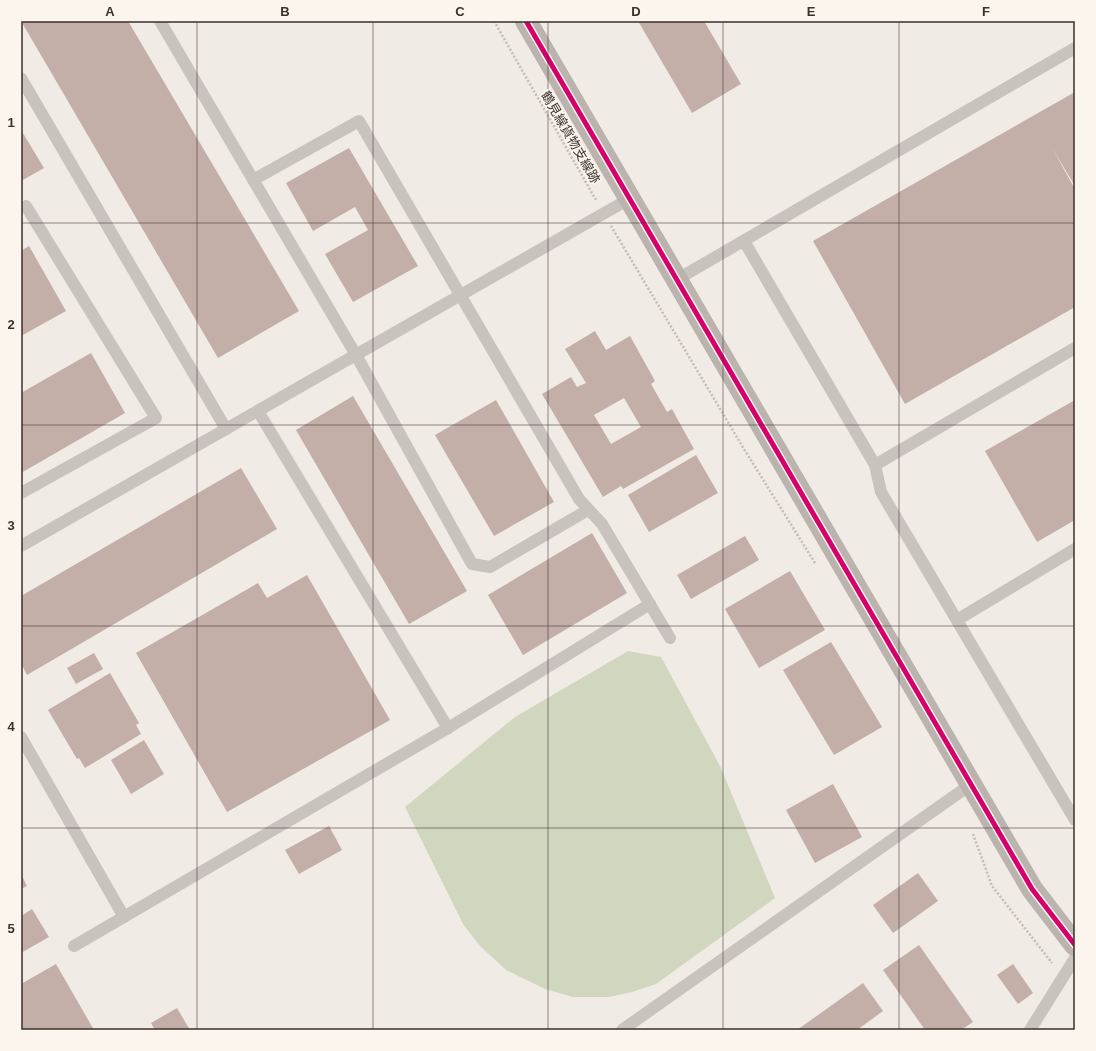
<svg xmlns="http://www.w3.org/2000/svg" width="1096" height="1051" font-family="Helvetica,'Noto Sans JP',sans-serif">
	<rect width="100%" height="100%" fill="#f0ebe5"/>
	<!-- green -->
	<polygon fill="#d1d6bf" points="628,651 661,657 720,766 775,898 656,984 632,992 609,997 573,997 545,989 506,970 480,946 463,924 405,807 515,717"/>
	<!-- building -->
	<g fill="#c3afa7" fill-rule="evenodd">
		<polygon points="21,21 128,21 299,311 218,358"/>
		<polygon points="638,21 704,21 741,84 692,113"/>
		<polygon points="1075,92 1075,186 1052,148 1075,189 1075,307 905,404 813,241"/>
		<polygon points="21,130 44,168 21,181"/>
		<polygon points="349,148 418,266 353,302 325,254 368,230 355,207 313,231 286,183"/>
		<polygon points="29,246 66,311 21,336 21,251"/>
		<path d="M595 331 606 350 630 336 655 381 651 384 667 412 672 409 694 449 623 489 621 486 603 497 542 394 571 377 577 387 586 383 565 349ZM624 398 641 427 611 444 594 415Z"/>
		<polygon points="91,353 125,413 21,473 21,393"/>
		<polygon points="353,396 467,591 409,624 296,430"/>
		<polygon points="496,400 554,502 494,536 435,435"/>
		<polygon points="1075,400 1075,520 1037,542 985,451"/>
		<polygon points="696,455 718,493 649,532 628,495"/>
		<polygon points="241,468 277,529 27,675 21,663 21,596"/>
		<polygon points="592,533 627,593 523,655 488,595"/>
		<polygon points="745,536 759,560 691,599 677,575"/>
		<polygon points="790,571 825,630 759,668 725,609"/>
		<polygon points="307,575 390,720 227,812 136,653 258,583 267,598"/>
		<polygon points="831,642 882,727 834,755 783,670"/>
		<polygon points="94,653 103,669 76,684 67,668"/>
		<polygon points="110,673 139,723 136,725 141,734 85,768 79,758 77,759 48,710"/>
		<polygon points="144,740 164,774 131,794 111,760"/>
		<polygon points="833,784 862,837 815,863 786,810"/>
		<polygon points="329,826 342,850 299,874 285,850"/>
		<polygon points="918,873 938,901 893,933 873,905"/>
		<polygon points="21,874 27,886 21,889"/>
		<polygon points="32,909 49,937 21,953 21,916"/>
		<polygon points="919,945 973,1022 961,1030 925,1030 883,970"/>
		<polygon points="56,964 94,1030 21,1030 21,984"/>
		<polygon points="1013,964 1033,993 1018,1004 997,975"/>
		<polygon points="863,983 883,1011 857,1030 797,1030"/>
		<polygon points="177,1008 190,1030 155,1030 151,1023"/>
	</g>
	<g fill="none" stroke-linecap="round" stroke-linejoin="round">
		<!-- path -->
		<g stroke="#c2bbb6" stroke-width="2.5" stroke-dasharray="2 2" stroke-linecap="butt">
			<polyline points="494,21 596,200"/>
			<polyline points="611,226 744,449 815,563"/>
			<polyline points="973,834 992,886 1052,963"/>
		</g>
		<!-- lane -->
		<g stroke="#c9c3be" stroke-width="12">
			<polyline points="160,21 356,355 472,564 490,567 588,510"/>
			<polyline points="21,78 226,429"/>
			<polyline points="253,180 359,121 579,499 602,524 670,638"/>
			<polyline points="744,241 875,465 1075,348"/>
			<polyline points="676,280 1075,48"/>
			<polyline points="258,411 448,728"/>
			<polyline points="875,465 881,492 1075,820"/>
			<polyline points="21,493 156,418 26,206"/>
			<polyline points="21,546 629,199"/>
			<polyline points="957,620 1075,549"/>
			<polyline points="21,737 124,917"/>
			<polyline points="74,946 448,728 650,604"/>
			<polyline points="622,1030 970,785"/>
			<polyline points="1030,1030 1075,958"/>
		</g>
		<!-- secondary -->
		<polyline stroke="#bab3ae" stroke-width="22" points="526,21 1032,889 1075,945"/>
		<!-- cycleway casing -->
		<g stroke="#fbf5ee" stroke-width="8">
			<polyline id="cycleway" points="526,21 1032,889 1075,945"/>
		</g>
		<!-- cycleway -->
		<use href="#cycleway" stroke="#d6006c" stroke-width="5"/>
	</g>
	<!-- grid -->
	<path fill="none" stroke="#3b302b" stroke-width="1" stroke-opacity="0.55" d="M197 21V1030M373 21V1030M548 21V1030M723 21V1030M899 21V1030M21 223H1075M21 425H1075M21 626H1075M21 828H1075"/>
	<g text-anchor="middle" stroke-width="3.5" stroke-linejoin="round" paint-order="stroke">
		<!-- street labels -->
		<g font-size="13" fill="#3b302b" stroke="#fbf5ee">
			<text transform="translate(571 137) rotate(60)" y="5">鶴見線貨物支線跡</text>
		</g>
	</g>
	<!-- border -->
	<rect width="1096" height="1051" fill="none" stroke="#fbf5ee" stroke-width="44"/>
	<rect x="22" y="22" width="1052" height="1007" fill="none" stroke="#3b302b" stroke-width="1.5"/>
	<g font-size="13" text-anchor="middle" font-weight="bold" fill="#3b302b">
		<text x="110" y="16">A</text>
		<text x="285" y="16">B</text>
		<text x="460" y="16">C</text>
		<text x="636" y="16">D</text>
		<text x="811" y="16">E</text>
		<text x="986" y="16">F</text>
		<text x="11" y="127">1</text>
		<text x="11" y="329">2</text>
		<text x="11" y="530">3</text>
		<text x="11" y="731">4</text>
		<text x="11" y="933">5</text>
	</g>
</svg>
